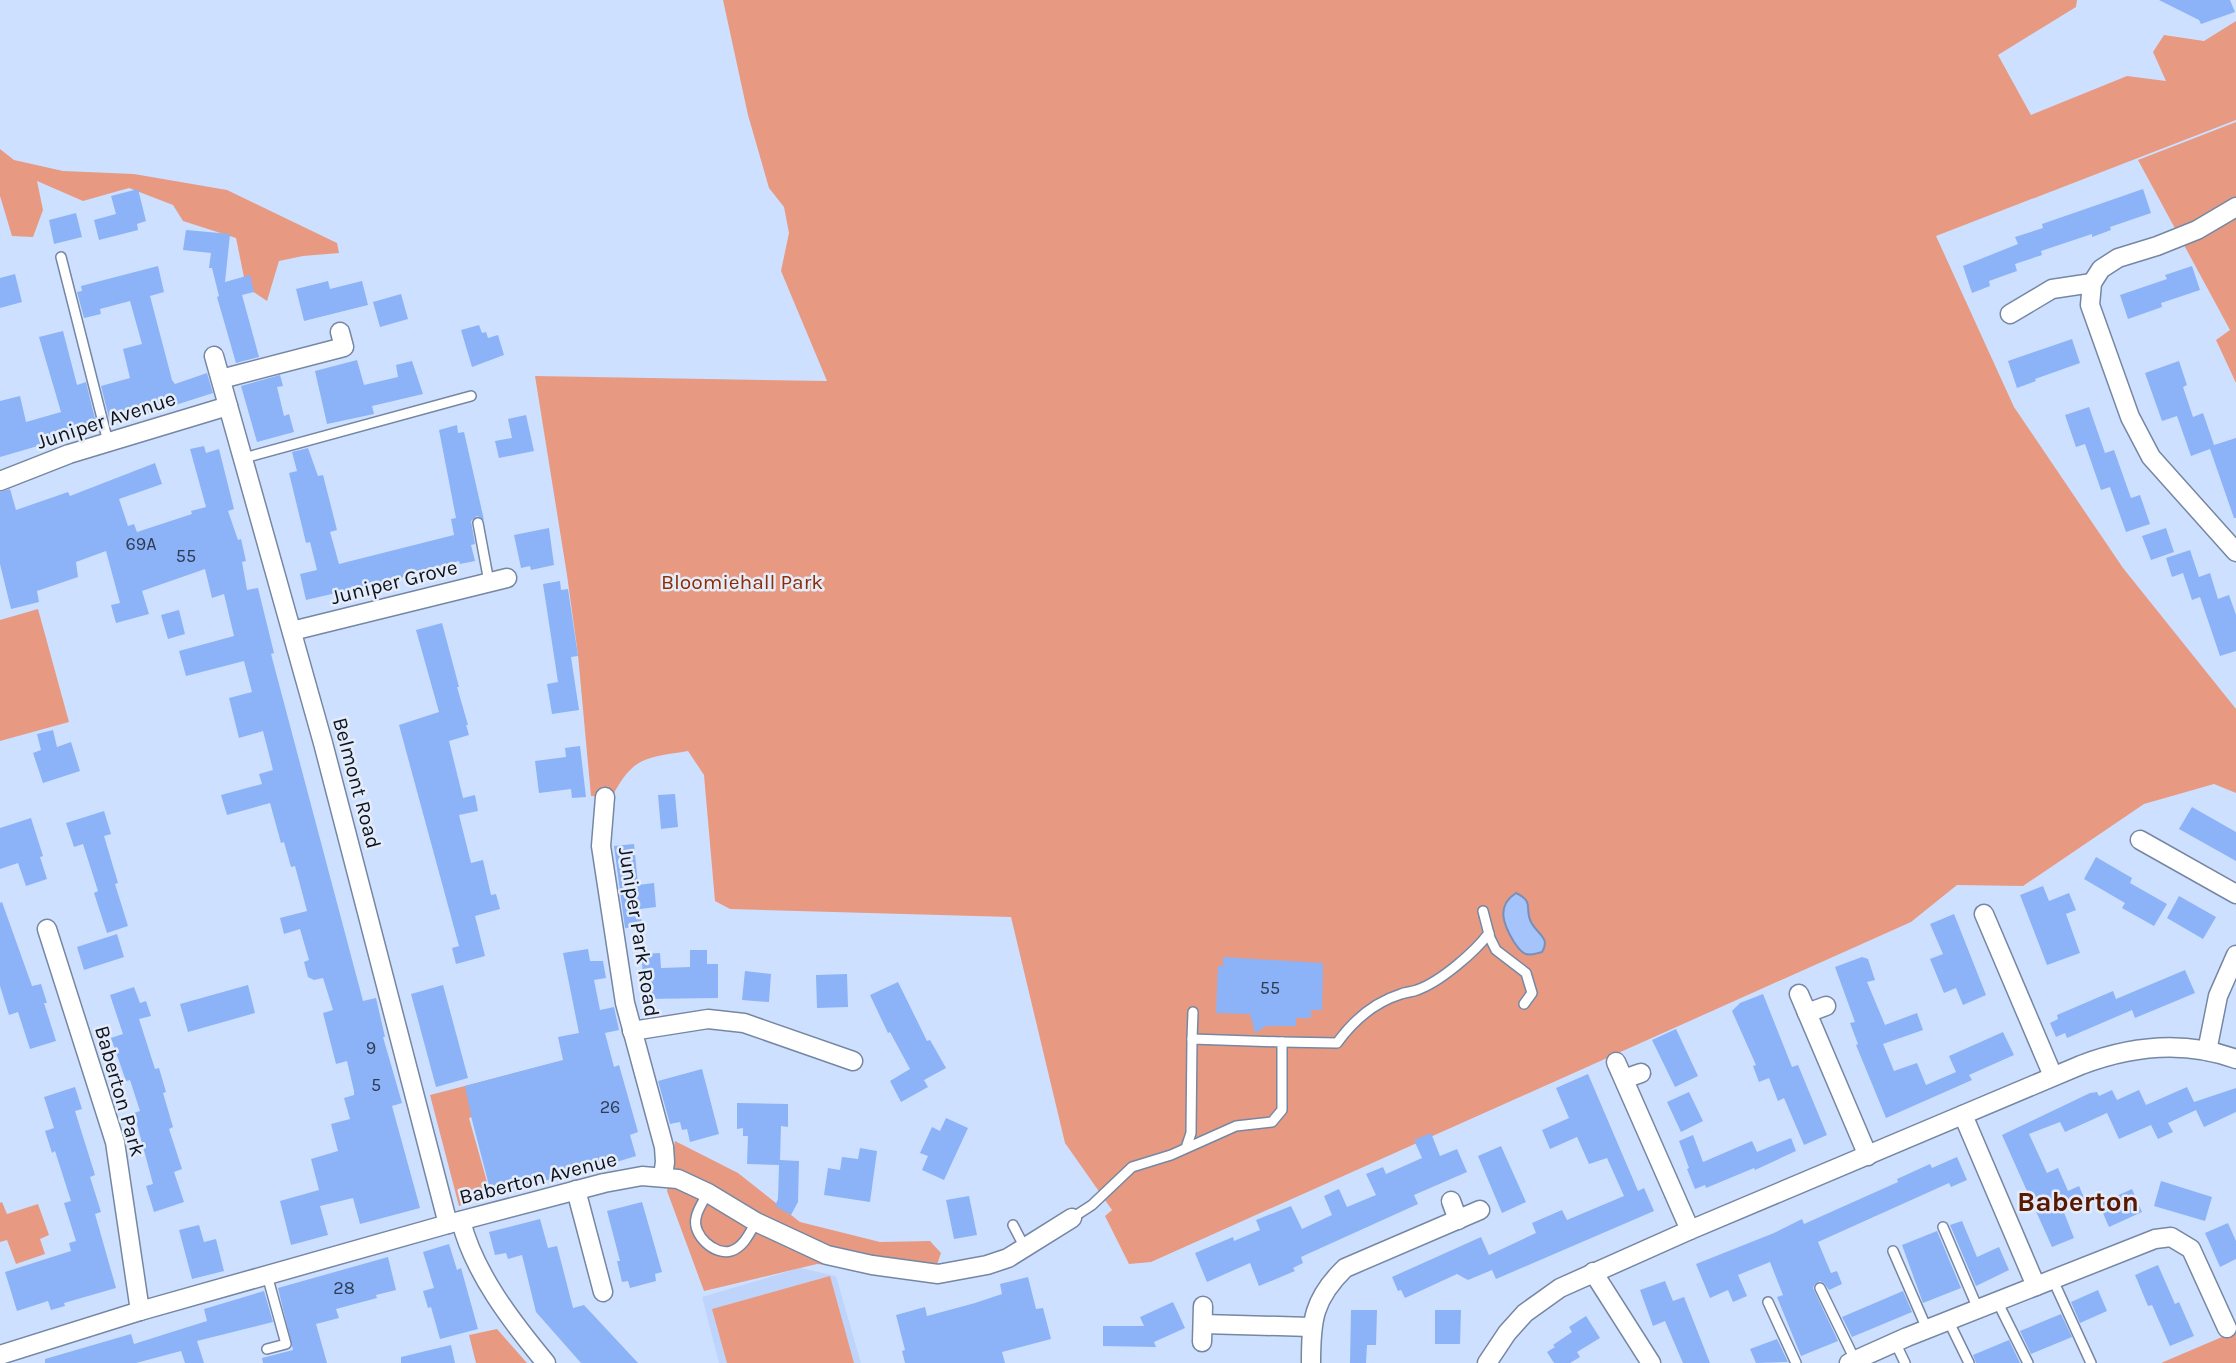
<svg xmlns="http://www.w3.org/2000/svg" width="2236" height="1363" font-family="Karla,sans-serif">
	<rect width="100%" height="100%" fill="#cee0ff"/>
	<!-- built -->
	<polygon fill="#bfd4fa" points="800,1268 836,1276 861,1363 719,1363 702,1297"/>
	<!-- green -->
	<g fill="#e79a81">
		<path d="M723 0H2077L2076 7 1998 55 2031 115 2127 76 2166 81 2153 52 2164 35 2204 41 2236 21V120L1936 236 2014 407 2123 568 2236 709V793L2214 784 2144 804 2023 886 1957 885 1911 922 1151 1262 1129 1264 1105 1216 1112 1210 1065 1143 1011 917 730 909 715 901 704 775 688 751C646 758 633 756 612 797L591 796 578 655 567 575 535 376 827 381 781 271 789 233 784 207 769 188 748 115Z"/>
		<polygon points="2236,122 2236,383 2216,340 2230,330 2138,160"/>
		<polygon points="0,149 14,160 63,171 134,174 227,190 337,243 339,253 303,256 279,261 267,301 246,287 236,238 183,221 173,205 129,188 83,201 37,181 43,210 33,237 12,236 0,196"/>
		<polygon points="38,609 69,722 0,741 0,620"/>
		<polygon points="557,1062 565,1090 469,1118 491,1196 459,1206 430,1095"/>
		<polygon points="675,1141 738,1173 800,1222 880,1242 930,1241 941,1253 933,1276 817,1264 704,1291 667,1191"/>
		<polygon points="2,1202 7,1214 38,1204 49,1235 40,1239 45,1254 16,1264 7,1240 0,1242 0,1203"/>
		<polygon points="830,1276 854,1363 727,1363 712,1309"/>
		<polygon points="497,1329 527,1363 476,1363 469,1335"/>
		<polygon points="2236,1331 2236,1363 2161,1363"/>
	</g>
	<!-- water -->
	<path fill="#a5c4fc" stroke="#788fba" stroke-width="2" d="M1516 893C1535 902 1524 908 1531 922 1537 934 1551 938 1542 952 1537 953 1531 956 1526 954 1520 952 1517 946 1514 942 1503 924 1496 906 1516 893Z"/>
	<!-- building -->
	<g fill="#8cb2f7">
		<polygon points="2159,0 2230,0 2235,12 2201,24 2199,20"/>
		<polygon points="138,189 146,221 137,224 138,230 99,240 94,220 116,214 111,196"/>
		<polygon points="2143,189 2151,213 2110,227 2111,230 2092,237 2092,234 2041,251 2042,255 2015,264 2017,271 1989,281 1990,286 1972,293 1963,266 2018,244 2015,237 2043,228 2042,224"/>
		<polygon points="76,213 82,237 54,244 49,220"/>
		<polygon points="186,230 230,234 225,282 250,275 254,292 242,295 259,357 236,363 217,297 219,296 212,268 209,268 211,253 183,250"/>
		<polygon points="158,266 164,292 150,296 172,380 175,384 207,373 213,393 141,416 140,414 110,422 101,386 130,378 123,349 142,344 130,301 100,309 101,314 84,318 77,292 82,291 81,286"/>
		<polygon points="2192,266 2200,290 2161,303 2162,307 2128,319 2120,295 2167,279 2165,275"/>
		<polygon points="15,274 22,302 0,308 0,278"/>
		<polygon points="328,281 330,289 362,281 368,305 304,321 296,289"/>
		<polygon points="401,294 408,319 380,327 373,302"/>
		<polygon points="479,325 482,333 486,332 488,338 498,335 504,355 472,367 461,330"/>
		<polygon points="63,331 77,385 86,382 96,423 61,434 62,439 0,457 0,401 20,396 26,422 61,412 39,337"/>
		<polygon points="2072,339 2080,363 2035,379 2036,381 2017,388 2008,361"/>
		<polygon points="357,360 364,385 398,377 396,365 412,361 423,394 372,406 374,414 327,424 315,371"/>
		<polygon points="2179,361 2187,385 2183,387 2193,417 2203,413 2214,445 2236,438 2236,518 2234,518 2210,449 2191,456 2177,416 2162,421 2145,373"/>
		<polygon points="280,375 283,386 277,387 284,416 289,414 294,432 257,442 241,386"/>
		<polygon points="2089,407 2105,453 2114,450 2131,498 2140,495 2150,524 2126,532 2110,487 2101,490 2085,444 2076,447 2065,415"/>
		<polygon points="526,415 534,451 499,458 495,441 512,438 508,419"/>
		<polygon points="457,425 458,433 464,432 484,520 477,516 471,521 475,544 471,545 475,561 460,564 459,561 427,569 427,572 413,575 306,600 300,574 317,570 310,542 306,543 289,473 297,471 292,452 308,448 318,476 323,475 337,530 330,532 339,564 454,535 451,519 456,518 439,430"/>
		<polygon points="204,446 206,453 219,449 234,509 228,511 238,540 241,539 246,561 242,562 247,590 258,588 274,653 271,654 363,1001 376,998 385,1037 383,1037 402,1103 392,1106 420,1208 360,1224 353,1198 320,1206 328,1235 291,1245 280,1201 319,1190 311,1159 338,1151 331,1124 350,1119 344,1098 354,1095 354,1091 347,1061 336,1064 323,1013 333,1010 323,978 314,980 308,977 304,962 309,960 300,929 284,934 280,918 307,911 295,866 291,867 284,842 281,843 270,803 227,815 221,795 262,784 259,774 273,770 263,731 239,738 229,698 252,692 244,661 186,676 179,651 234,636 224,594 212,598 205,569 142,591 149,614 116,623 111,605 120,603 106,551 76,562 78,577 37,591 39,602 11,609 0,564 0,492 10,489 16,510 68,492 70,496 155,463 162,484 119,499 128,526 134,524 137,532 192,514 191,511 206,507 190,449"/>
		<polygon points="549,528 554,565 531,570 530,566 521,568 514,535"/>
		<polygon points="2166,528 2174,552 2151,560 2142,536"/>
		<polygon points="2190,550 2199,577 2210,573 2218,599 2229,595 2236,615 2236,651 2220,656 2200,597 2192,600 2183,573 2172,577 2166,558"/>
		<polygon points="560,581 561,590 568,589 578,656 571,657 579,710 552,714 547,684 558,682 543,584"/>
		<polygon points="179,610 185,634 168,639 161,615"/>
		<polygon points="442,623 459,687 457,687 468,725 466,725 469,735 449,741 463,798 475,795 478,811 459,815 471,863 483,860 491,895 496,894 500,909 475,916 485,956 456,964 452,948 459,946 399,725 439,712 416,630"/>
		<polygon points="53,730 57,747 71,742 80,771 43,783 33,753 41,750 37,734"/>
		<polygon points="580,746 586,797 572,798 571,789 539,793 535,761 566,757 565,748"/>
		<polygon points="675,794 678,827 661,829 658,795"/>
		<polygon points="2192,807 2236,832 2236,861 2179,829"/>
		<polygon points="104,811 111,834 104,836 118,883 115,884 128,926 107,933 94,893 98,891 83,844 74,847 66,823"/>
		<polygon points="31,818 43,856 40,857 47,879 26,886 18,863 0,869 0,828"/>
		<polygon points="634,844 638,885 654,883 656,907 640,909 642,927 625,928 614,846"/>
		<polygon points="2096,857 2132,878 2130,883 2167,904 2154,926 2122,908 2125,903 2084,879"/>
		<polygon points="2043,886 2049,901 2069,893 2076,910 2066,914 2080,953 2047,965 2020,895"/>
		<polygon points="2179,896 2216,917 2203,939 2167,918"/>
		<polygon points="2,902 32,986 41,984 47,1003 44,1003 56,1041 30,1049 18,1012 9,1015 0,986 0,903"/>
		<polygon points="1954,914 1986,995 1963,1005 1956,988 1944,993 1930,959 1943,954 1930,924"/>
		<polygon points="117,934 124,957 84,970 77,947"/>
		<polygon points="588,949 590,961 603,961 606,978 594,980 600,1010 614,1007 619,1030 605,1033 614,1067 619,1065 638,1132 630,1135 636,1156 587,1171 491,1193 472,1120 465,1086 563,1060 558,1037 579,1033 563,953"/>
		<polygon points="690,950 707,950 707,964 718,964 718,998 643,999 642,954 660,953 661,968 690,967"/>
		<polygon points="1223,957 1323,963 1322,1010 1311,1010 1311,1018 1296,1018 1296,1026 1266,1026 1255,1033 1250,1014 1216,1013 1218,966 1223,966"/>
		<polygon points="1862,957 1868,959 1875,980 1867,982 1885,1025 1917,1013 1923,1030 1883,1044 1894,1071 1917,1063 1926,1085 1956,1072 1949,1056 2003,1032 2014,1055 1969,1075 1972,1080 1886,1118 1856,1045 1858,1044 1850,1023 1855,1022 1835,967"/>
		<polygon points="2185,970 2195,993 2135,1018 2132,1010 2067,1038 2065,1033 2056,1037 2050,1023 2058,1019 2057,1015 2113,991 2116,999"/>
		<polygon points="745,971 771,974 769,1002 742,1000"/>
		<polygon points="847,974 848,1007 817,1008 816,975"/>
		<polygon points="898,982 927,1041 930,1040 946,1068 924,1080 928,1087 901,1102 890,1081 910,1069 890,1032 888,1033 870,995"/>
		<polygon points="248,985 255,1013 188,1032 180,1004"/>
		<polygon points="443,985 468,1078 436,1087 411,994"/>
		<polygon points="134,987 140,1003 146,1001 151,1016 139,1019 155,1069 159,1068 166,1092 163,1093 173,1127 169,1129 182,1169 174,1172 184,1202 154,1212 146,1186 153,1184 134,1113 140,1111 130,1080 126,1081 111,1038 123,1034 110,995"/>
		<polygon points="1763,994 1792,1067 1798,1065 1827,1135 1804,1145 1784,1098 1778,1101 1769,1078 1759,1082 1753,1066 1756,1065 1732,1011 1740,1003"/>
		<polygon points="1676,1029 1698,1076 1675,1087 1652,1040"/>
		<polygon points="702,1069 719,1134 690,1142 687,1129 682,1130 680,1122 670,1124 658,1081"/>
		<polygon points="1588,1074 1638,1191 1644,1188 1654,1211 1496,1279 1492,1270 1468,1280 1457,1274 1405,1298 1401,1290 1398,1291 1392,1277 1481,1237 1489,1255 1536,1233 1532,1223 1562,1210 1567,1220 1624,1196 1607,1158 1589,1164 1577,1137 1550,1149 1542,1130 1569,1118 1556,1088"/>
		<polygon points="75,1087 82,1109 75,1111 95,1175 90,1177 101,1212 95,1214 116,1288 64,1303 65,1306 51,1310 48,1301 17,1311 5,1272 71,1251 69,1243 76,1241 64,1203 71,1201 55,1151 52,1153 45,1131 54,1128 44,1097"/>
		<polygon points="2187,1087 2194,1102 2236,1088 2236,1112 2204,1127 2196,1110 2168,1123 2173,1132 2158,1139 2151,1125 2119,1139 2107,1113 2065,1132 2060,1122 2029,1134 2047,1173 2058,1168 2068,1191 2079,1186 2085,1200 2063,1210 2074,1238 2052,1247 2002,1135 2090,1093 2097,1092 2099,1096 2112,1090 2117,1100 2139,1090 2146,1105"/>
		<polygon points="1689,1092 1703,1121 1681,1132 1667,1102"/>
		<polygon points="737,1103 788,1104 788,1127 781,1126 780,1160 799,1161 798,1202 791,1215 775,1206 778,1199 779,1165 747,1164 748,1136 743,1136 743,1128 737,1129"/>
		<polygon points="946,1118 968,1128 944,1180 922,1170 928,1156 920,1153 932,1127 940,1131"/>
		<polygon points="1431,1133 1440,1156 1457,1149 1467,1172 1414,1195 1418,1204 1301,1257 1303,1263 1293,1268 1295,1271 1259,1286 1250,1263 1207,1282 1195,1253 1233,1237 1234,1241 1260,1230 1256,1220 1291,1206 1302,1229 1332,1215 1324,1196 1339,1189 1347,1207 1376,1195 1366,1174 1383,1167 1386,1174 1422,1158 1414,1140"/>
		<polygon points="1693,1135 1703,1162 1752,1141 1757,1152 1791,1138 1796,1151 1755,1170 1754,1168 1706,1188 1705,1185 1695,1189 1687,1169 1689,1168 1679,1141"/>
		<polygon points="1501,1146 1526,1202 1502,1213 1478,1156"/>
		<polygon points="860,1148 877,1151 870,1202 824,1195 828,1168 840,1170 842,1157 858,1159"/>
		<polygon points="1957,1157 1967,1180 1951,1187 1949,1183 1818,1242 1831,1273 1837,1271 1842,1284 1829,1290 1824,1283 1820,1281 1815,1284 1813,1288 1838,1341 1801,1356 1777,1297 1783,1295 1770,1262 1738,1275 1747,1296 1733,1302 1728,1290 1710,1298 1696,1264 1774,1233 1802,1219 1804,1224 1898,1182 1897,1179 1930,1164 1932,1168"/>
		<polygon points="2161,1181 2212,1197 2205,1221 2154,1206"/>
		<polygon points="2132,1189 2142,1212 2109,1227 2099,1204"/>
		<polygon points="969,1196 977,1235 954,1239 946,1200"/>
		<polygon points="642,1202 662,1272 655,1274 656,1281 630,1288 628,1281 622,1282 617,1261 620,1261 607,1211"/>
		<polygon points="540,1219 548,1248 557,1246 573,1308 584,1305 638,1363 581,1363 536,1312 522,1255 508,1259 506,1253 495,1255 489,1232"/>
		<polygon points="1962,1221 1977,1257 1999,1247 2009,1270 1976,1286 1950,1225"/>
		<polygon points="2228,1223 2236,1241 2236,1259 2220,1267 2205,1233"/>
		<polygon points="199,1225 204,1242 216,1239 224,1271 192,1279 179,1230"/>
		<polygon points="1937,1231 1961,1288 1923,1303 1902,1245"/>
		<polygon points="449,1244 457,1270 461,1268 478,1329 440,1339 431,1307 428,1308 423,1291 434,1288 423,1252"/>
		<polygon points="388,1257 396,1290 376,1295 377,1298 336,1309 339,1318 316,1324 327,1363 263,1363 262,1358 293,1350 278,1288"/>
		<polygon points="2158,1265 2175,1304 2179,1302 2194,1336 2170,1346 2152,1305 2148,1306 2135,1275"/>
		<polygon points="1028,1277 1036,1309 1043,1308 1051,1339 1002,1352 1005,1363 905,1363 902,1351 905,1350 896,1315 925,1307 927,1316 975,1303 1002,1294 1000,1284"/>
		<polygon points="1665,1281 1673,1301 1684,1297 1710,1363 1683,1363 1665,1321 1653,1326 1640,1290"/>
		<polygon points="2098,1290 2107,1311 2080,1323 2071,1302"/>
		<polygon points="264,1291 273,1322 197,1341 204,1363 185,1363 181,1351 136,1363 45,1363 45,1359 131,1334 134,1344 175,1331 207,1321 204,1309"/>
		<polygon points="1903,1291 1912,1312 1852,1337 1842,1317"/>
		<polygon points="1173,1302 1185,1328 1154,1342 1156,1347 1103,1346 1103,1326 1144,1326 1140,1317"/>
		<polygon points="1351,1310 1377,1310 1376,1345 1367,1345 1366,1363 1350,1363"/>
		<polygon points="1435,1310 1461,1310 1460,1344 1435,1344"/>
		<polygon points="2061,1314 2072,1337 2031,1354 2020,1331"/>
		<polygon points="1586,1316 1600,1338 1577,1352 1580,1357 1570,1363 1554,1363 1547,1352 1555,1347 1553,1345 1572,1332 1569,1327"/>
		<polygon points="1777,1339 1788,1362 1756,1363 1750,1349"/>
		<polygon points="2009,1340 2020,1363 1976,1363 1973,1355"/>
		<polygon points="451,1345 455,1363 401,1363 401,1357"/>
	</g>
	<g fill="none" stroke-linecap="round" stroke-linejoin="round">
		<!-- service casing -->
		<g stroke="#7687a3" stroke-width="12">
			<g id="service">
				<polyline points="61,257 108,442"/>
				<polyline points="244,458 471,396"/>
				<polyline points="478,523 489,582"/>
				<polyline points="1483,911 1490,938 1496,950 1526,973 1532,993 1524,1004"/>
				<polyline points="1192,1039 1193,1012"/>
				<path d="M1282 1042 1337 1043C1353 1021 1375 1002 1401 994 1406 992 1412 992 1417 990 1440 982 1475 952 1489 933"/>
				<path d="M708 1193C704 1200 697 1210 696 1218 692 1235 715 1256 731 1251 744 1247 750 1232 756 1222"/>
				<polyline points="1072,1218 1092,1205 1132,1167 1171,1155 1236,1126 1272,1122 1282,1110 1282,1042 1192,1039 1191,1133 1186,1148"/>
				<polyline points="1013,1225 1025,1248"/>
				<polyline points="1943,1227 1978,1309"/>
				<polyline points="1893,1251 1927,1329"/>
				<polyline points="2053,1280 2091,1363"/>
				<polyline points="1820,1288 1855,1360"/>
				<polyline points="1997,1301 2028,1363"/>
				<polyline points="1768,1302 1796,1363"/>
				<polyline points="1948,1320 1969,1363"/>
				<polyline points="1895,1342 1905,1363"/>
				<polyline points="267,1349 286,1344 267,1275"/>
			</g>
		</g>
		<!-- minor casing -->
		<g stroke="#7687a3" stroke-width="21">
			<g id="minor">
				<polyline points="2236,207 2197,230 2157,246 2118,258 2101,269 2092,283 2090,305 2130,417 2151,457 2236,552"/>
				<polyline points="2010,314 2052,289 2092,283"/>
				<polyline points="214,356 323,743 448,1224"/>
				<polyline points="221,379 344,347 340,332"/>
				<polyline points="0,481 69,454 228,406"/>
				<polyline points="292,631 507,578"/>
				<polyline points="605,797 601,846 625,1003 664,1147 665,1162 663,1176"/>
				<polyline points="2140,840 2236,894"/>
				<polyline points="1984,914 2053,1076"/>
				<polyline points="47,929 115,1142 140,1311"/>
				<polyline points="1799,994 1868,1156"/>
				<polyline points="1807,1013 1826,1006"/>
				<polyline points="632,1031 708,1019 744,1023 853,1061"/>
				<polyline points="2207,1051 2218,996 2236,955"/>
				<polyline points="1616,1062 1690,1230"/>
				<polyline points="1624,1079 1641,1073"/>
				<polyline points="1963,1115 2036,1286"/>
				<polyline points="576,1190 603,1292"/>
				<polyline points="1451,1201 1458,1220"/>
				<path d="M461 1221C474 1273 512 1322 546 1363"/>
				<polyline points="1593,1272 1651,1363"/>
				<polyline points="1203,1324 1311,1327"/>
				<polyline points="1202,1342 1203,1306"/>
				<polyline points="0,1355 140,1311 448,1224 604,1183 642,1176 678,1179 708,1193 756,1222 827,1255 872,1265 938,1274 987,1265 1008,1258 1072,1218"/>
				<path d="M1311 1363C1311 1321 1313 1299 1345 1268L1480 1210"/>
				<path d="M1487 1363 1507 1333 1525 1313 1560 1288 1690 1230 2081 1065C2131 1046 2184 1040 2236 1059"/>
				<polyline points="1849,1363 1907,1337 2155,1239 2171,1237 2191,1249 2227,1328"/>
			</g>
		</g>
		<!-- service -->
		<use href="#service" stroke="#fff" stroke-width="9"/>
		<!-- minor -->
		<use href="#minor" stroke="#fff" stroke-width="18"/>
	</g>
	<g text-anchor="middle" stroke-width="5" stroke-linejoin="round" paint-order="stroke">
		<!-- number labels -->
		<g font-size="18" fill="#2e3c55">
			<text x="141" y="550">69A</text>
			<text x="186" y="562">55</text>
			<text x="1270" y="994">55</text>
			<text x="371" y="1054">9</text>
			<text x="376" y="1091">5</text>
			<text x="610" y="1113">26</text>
			<text x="344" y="1294">28</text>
		</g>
		<!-- street labels -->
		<g font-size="21" fill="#0e141f" stroke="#e5ecf9">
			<text transform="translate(106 420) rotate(-18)" y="7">Juniper Avenue</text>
			<text transform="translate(394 582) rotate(-14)" y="7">Juniper Grove</text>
			<text transform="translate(357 783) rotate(75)" y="7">Belmont Road</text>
			<text transform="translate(639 932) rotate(81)" y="7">Juniper Park Road</text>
			<text transform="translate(120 1091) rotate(74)" y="7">Baberton Park</text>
			<text transform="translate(538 1178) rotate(-14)" y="7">Baberton Avenue</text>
		</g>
		<!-- park labels -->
		<g font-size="21" fill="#8d2c05" stroke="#e5ecf9">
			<text x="742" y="589">Bloomiehall Park</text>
		</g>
		<!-- district labels -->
		<g font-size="28" font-weight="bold" fill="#591801" stroke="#e5ecf9">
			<text x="2078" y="1211">Baberton</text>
		</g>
	</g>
</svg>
